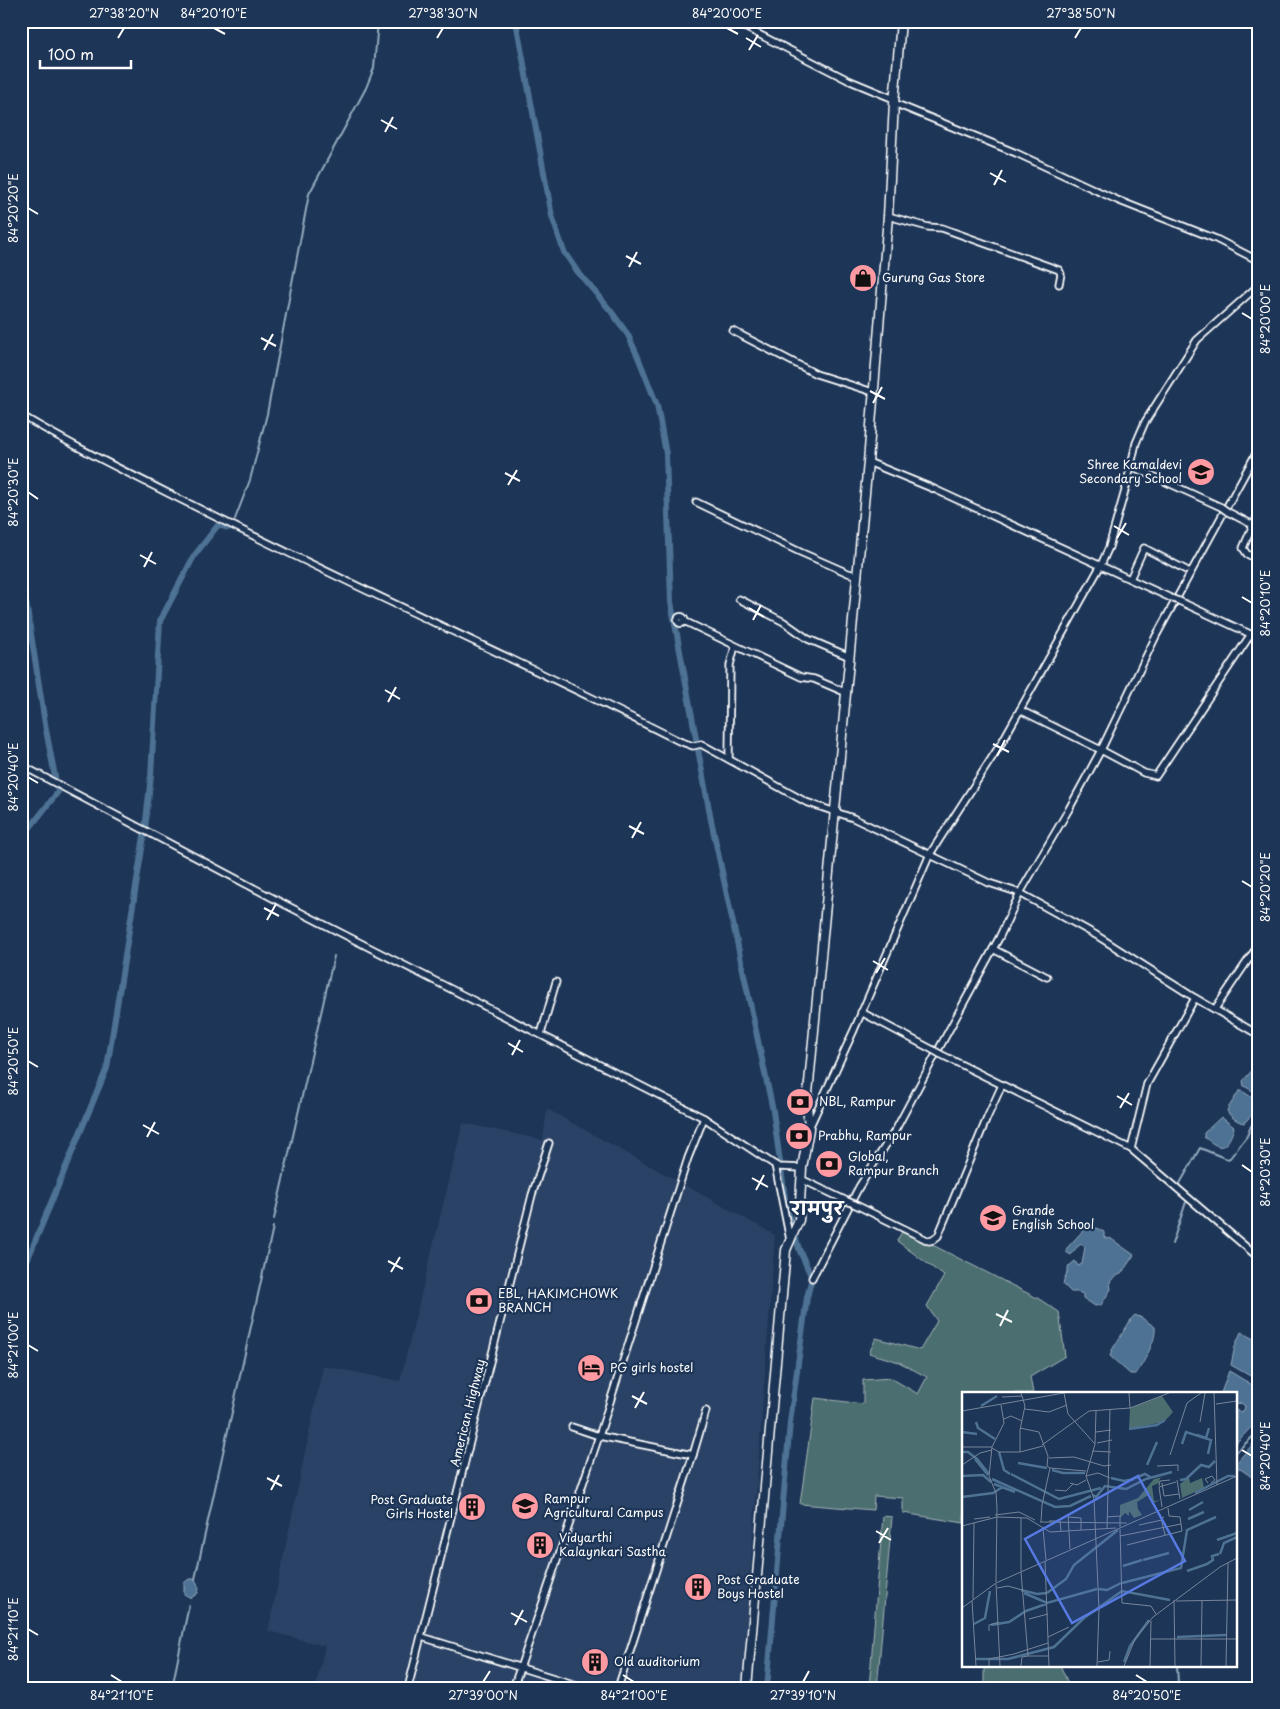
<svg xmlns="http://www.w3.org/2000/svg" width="1280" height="1709" font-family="'Playpen Sans','Playpen Sans Deva',sans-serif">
	<rect width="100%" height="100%" fill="#1d3557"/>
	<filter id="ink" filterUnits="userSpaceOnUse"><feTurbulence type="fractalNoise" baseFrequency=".02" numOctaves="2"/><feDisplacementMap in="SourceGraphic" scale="10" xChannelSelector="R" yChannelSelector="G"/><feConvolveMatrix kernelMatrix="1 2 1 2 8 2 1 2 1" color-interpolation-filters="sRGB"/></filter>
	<g filter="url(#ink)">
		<!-- built -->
		<polygon fill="#2b4366" points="547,1109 775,1235 742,1688 315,1688 325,1646 268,1631 323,1366 400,1381 463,1123 543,1140"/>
		<!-- green -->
		<g fill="#4c6e6f" stroke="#a6b6b7">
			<polygon points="903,1230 1039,1299 1059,1312 1065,1356 1030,1377 1033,1393 964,1393 964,1523 903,1513 903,1498 874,1496 873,1510 800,1504 815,1398 863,1404 863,1380 891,1378 918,1394 927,1377 899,1362 869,1353 876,1338 920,1350 937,1321 927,1306 944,1276 897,1241"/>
			<polygon points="883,1516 892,1517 877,1688 869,1688"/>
			<polygon points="984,1665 1060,1665 1070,1688 984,1688"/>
		</g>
		<!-- water -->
		<g fill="#4e7293" stroke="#95aabe">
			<polygon points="1259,1062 1259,1093 1258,1094 1244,1086 1243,1081"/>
			<path d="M1239 1091H1242L1259 1102V1108L1244 1123C1238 1122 1228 1116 1227 1110Z"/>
			<path d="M1221 1117 1234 1127C1233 1131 1232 1134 1230 1138 1222 1153 1215 1145 1204 1137V1133Z"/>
			<polygon points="1089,1224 1104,1232 1104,1237 1108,1239 1110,1238 1134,1255 1121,1274 1114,1277 1110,1282 1111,1289 1101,1305 1095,1306 1083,1298 1083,1294 1078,1292 1071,1292 1063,1284 1069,1266 1075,1261 1078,1266 1082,1264 1085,1247 1081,1244 1076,1248 1071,1255 1066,1252 1067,1248"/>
			<path d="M1135 1315 1142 1318 1155 1327C1157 1340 1143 1363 1136 1374H1130L1110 1356 1112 1350 1132 1318Z"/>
			<polygon points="1241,1332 1259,1342 1259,1381 1231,1365 1235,1346"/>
			<polygon points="1229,1371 1259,1389 1259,1419 1236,1443 1236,1410 1241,1412 1244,1410 1245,1406 1241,1403 1236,1405 1236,1393 1221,1393"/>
			<polygon points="1253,1444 1259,1449 1259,1482 1236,1466 1236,1463"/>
			<polygon points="189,1579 195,1579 199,1588 198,1593 191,1598 184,1594 184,1583"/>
		</g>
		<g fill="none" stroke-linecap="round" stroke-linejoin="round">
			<!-- stream -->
			<g stroke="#95aabe" stroke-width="2">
				<polyline points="235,519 250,480 267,414 309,194 366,88 374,68 378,21"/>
				<polyline points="1179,1185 1200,1148 1227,1159 1230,1158 1247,1136 1251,1126 1259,1119"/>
				<polyline points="274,1219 334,956"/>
				<polyline points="1172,1244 1186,1202"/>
				<polyline points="1236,1452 1259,1431"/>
				<polyline points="195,1579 273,1227"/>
				<polyline points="172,1688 189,1605"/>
				<polyline points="1176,1688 1178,1683 1177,1665"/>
			</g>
			<!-- canal -->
			<g stroke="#4e7293" stroke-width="6">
				<polyline points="516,21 552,216 564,252 577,271 611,311 628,335 638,357 657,405 666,454 671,602 711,820 773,1111 786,1205 799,1249 812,1278 807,1297 790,1422 767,1688"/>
				<polyline points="21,570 46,730 58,792 21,839"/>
				<polyline points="145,829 151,776 160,621 194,556 218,525 228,528"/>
				<polyline points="21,1275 107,1068 144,836"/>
			</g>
			<!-- street casing -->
			<g stroke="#fff" stroke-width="9">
				<g id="street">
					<polyline points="733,21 848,80 894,99"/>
					<polyline points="894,103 1016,153 1117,200 1216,239 1259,261"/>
					<polyline points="888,216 928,227 942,228 1059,270 1061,274 1059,284"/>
					<polyline points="733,331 816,374 873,392"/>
					<path d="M21 415C76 448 134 476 192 505 352 587 518 659 679 741L693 746 701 744 806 802 853 818 989 883 1020 893 1096 935 1195 998 1259 1035"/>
					<polyline points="868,462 934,489 1173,599"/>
					<polyline points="1131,466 1221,507"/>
					<polyline points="696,502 800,552 848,573 858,576"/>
					<polyline points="1228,512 1253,525 1259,515"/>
					<polyline points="1253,525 1243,548 1247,554 1259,560"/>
					<polyline points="1130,579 1144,548 1186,570"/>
					<polyline points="739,599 784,622 808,639 850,657"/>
					<polyline points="1179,601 1259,638"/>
					<circle cx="681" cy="620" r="3.5"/>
					<polyline points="684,621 801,677 814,679 847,693"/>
					<polyline points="1020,710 1101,750 1144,773 1156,776 1251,634"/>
					<polyline points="729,759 730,665 735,646"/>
					<polyline points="21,765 284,904 704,1118 775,1165 779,1167 802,1168"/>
					<polyline points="993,949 1047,977"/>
					<polyline points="1215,1009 1259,944"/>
					<polyline points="861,1012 933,1050"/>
					<polyline points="541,1034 556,982"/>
					<polyline points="940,1054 1131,1149 1259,1258"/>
					<polyline points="809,1128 854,1030 930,854 1002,742 1101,565 1109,547 1126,487 1136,443 1145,422 1197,340 1259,285"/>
					<polyline points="1131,1149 1147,1084 1195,998"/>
					<polyline points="775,1165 790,1240"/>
					<polyline points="801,1179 847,1201"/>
					<polyline points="854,1204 929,1241 933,1240 938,1236 987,1118 1002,1085"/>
					<polyline points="812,1278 859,1187 896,1129 936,1054 999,938 1020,893 1069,809 1101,750 1156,636 1259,448"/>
					<polyline points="572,1427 599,1436 693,1455"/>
					<polyline points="422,1637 586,1688"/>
					<polyline points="408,1688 532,1195 549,1143"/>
					<polyline points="513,1688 543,1602 599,1436 688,1158 704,1118"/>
					<polyline points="618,1688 693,1455 706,1411"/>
				</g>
			</g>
			<!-- secondary casing -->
			<g stroke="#fff" stroke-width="11">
				<polyline id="secondary" points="747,1688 786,1250 799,1220 802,1168 809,1129 807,1104 868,462 888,216 894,103 901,21"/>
			</g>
			<!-- street -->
			<use href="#street" stroke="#1d3557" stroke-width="5.5"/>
			<!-- secondary -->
			<use href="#secondary" stroke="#1d3557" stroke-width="8"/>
			<!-- street-bridge casing -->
			<g stroke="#fff" stroke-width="9" stroke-linecap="butt">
				<g id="street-bridge">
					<polyline points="1221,507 1228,512"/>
					<polyline points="1173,599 1179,601"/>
					<polyline points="933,1050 940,1054"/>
					<polyline points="847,1201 854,1204"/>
				</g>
			</g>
			<!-- street-bridge -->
			<use href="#street-bridge" stroke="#1d3557" stroke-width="5.5"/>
		</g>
	</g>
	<!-- ticks -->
	<path fill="none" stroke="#fff" stroke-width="2" d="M214 28 225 34M727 28 738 34M118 38 124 28M437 38 443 28M746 38 761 47M1075 38 1081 28M749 50 758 35M381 120 397 129M385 132 393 117M990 173 1006 182M994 185 1002 170M28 208 38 214M626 256 641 264M629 267 637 252M1242 313 1252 319M261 338 276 346M264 350 273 334M870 391 885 399M873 403 882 387M505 473 520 481M508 485 517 470M28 492 38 499M1114 526 1129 535M1117 538 1126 523M140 555 156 564M144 567 152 552M1242 597 1252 603M749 608 764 617M753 620 761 605M385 690 400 699M388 702 396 687M993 744 1009 752M997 756 1005 740M28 777 38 783M629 826 644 834M632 838 641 822M1242 881 1252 887M264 908 279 916M267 920 276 904M873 961 888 970M876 973 885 958M508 1043 523 1052M512 1055 520 1040M28 1061 38 1067M1117 1096 1132 1105M1120 1108 1129 1093M143 1125 159 1134M147 1137 155 1122M1242 1165 1252 1172M752 1178 768 1187M756 1190 764 1175M388 1261 403 1269M391 1272 400 1257M996 1314 1012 1322M1000 1326 1008 1310M28 1345 38 1351M632 1396 647 1404M635 1408 644 1392M1242 1450 1252 1456M267 1478 282 1486M271 1490 279 1475M876 1531 891 1540M879 1543 888 1528M511 1613 527 1622M515 1625 523 1610M28 1629 38 1635M111 1675 122 1682M623 1675 634 1682M1136 1675 1147 1682M483 1682 490 1671M803 1682 809 1671"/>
	<!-- icons -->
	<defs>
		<g id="shop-disc" transform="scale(1.4375)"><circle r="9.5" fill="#ff9aa2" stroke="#1d3557"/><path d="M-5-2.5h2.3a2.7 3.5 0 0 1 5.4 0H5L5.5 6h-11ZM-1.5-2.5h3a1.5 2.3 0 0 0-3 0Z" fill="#111"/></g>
		<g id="school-disc" transform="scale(1.4375)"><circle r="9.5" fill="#ff9aa2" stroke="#1d3557"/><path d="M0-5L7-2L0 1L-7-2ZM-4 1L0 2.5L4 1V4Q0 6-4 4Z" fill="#111"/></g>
		<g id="bank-disc" transform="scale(1.4375)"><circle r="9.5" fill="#ff9aa2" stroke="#1d3557"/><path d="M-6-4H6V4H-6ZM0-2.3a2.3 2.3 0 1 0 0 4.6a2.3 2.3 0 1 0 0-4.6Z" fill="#111"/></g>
		<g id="hotel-disc" transform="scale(1.4375)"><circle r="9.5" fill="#ff9aa2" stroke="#1d3557"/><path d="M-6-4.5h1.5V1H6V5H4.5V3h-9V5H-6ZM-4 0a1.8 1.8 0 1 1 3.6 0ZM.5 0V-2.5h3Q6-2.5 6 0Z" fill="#111"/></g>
		<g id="university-disc" transform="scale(1.4375)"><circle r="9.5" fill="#ff9aa2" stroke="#1d3557"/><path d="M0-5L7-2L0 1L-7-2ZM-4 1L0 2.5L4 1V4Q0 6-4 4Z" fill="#111"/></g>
		<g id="building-disc" transform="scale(1.4375)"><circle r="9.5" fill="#ff9aa2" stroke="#1d3557"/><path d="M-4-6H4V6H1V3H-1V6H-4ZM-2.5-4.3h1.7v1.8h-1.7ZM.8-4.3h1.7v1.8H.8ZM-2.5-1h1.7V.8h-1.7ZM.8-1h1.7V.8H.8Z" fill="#111"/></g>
	</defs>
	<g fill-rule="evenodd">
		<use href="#shop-disc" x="863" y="278"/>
		<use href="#school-disc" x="1201" y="472"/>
		<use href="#bank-disc" x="800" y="1102"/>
		<use href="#bank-disc" x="799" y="1136"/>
		<use href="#bank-disc" x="829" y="1164"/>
		<use href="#school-disc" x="993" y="1218"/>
		<use href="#bank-disc" x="479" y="1301"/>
		<use href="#hotel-disc" x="591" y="1368"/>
		<use href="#university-disc" x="525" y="1506"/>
		<use href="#building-disc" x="472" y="1507"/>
		<use href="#building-disc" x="540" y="1545"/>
		<use href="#building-disc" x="698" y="1587"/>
		<use href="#building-disc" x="595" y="1662"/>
	</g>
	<g text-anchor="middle" stroke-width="4.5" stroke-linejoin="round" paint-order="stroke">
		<!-- poi labels -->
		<g font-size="12" fill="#fff" stroke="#1d3557" text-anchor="start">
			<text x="882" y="282">Gurung Gas Store</text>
			<text x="1182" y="469" text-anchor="end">Shree Kamaldevi<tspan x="1182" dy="14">Secondary School</tspan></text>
			<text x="819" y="1106">NBL, Rampur</text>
			<text x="818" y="1140">Prabhu, Rampur</text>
			<text x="848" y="1161">Global,<tspan x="848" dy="14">Rampur Branch</tspan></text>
			<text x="1012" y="1215">Grande<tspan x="1012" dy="14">English School</tspan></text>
			<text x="498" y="1298">EBL, HAKIMCHOWK<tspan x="498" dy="14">BRANCH</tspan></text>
			<text x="610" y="1372">PG girls hostel</text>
			<text x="544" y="1503">Rampur<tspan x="544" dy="14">Agricultural Campus</tspan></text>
			<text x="453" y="1504" text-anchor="end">Post Graduate<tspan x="453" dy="14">Girls Hostel</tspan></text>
			<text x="559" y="1542">Vidyarthi<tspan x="559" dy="14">Kalaynkari Sastha</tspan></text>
			<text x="717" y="1584">Post Graduate<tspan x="717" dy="14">Boys Hostel</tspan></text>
			<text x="614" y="1666">Old auditorium</text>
		</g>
		<!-- street labels -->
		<g font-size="12" fill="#fff" stroke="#1d3557">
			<text transform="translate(468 1413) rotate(-76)" y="4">American Highway</text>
		</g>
		<!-- district labels -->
		<g font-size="18" font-weight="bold" fill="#fff" stroke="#1d3557">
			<text x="817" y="1215">रामपुर</text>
		</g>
	</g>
	<!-- overview -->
	<g transform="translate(962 1392)">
		<rect width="275" height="275" fill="#1d3557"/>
		<path d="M200 4 211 20 202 30 167 37 168 16ZM205 84 198 86 197 91 190 94 192 109 198 108 178 117 191 111 188 102 175 110 176 117 180 123 172 126 167 119V124L163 121 158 126V113L176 106 192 87ZM227 85 228 91 240 86 242 96 220 106 218 92Z" fill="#4c6e6f"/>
		<path fill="none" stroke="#4e7293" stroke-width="2.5" d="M19 14 35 4M14 30 16 36 33 47M167 37 195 33 203 28M0 40 15 42M235 43 244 46 247 36M220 52 224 40 249 48 246 62M0 60H6L15 67 27 82M37 60 42 78 48 82M13 67 26 83M56 71 85 76M185 73 195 50M90 78 101 81H123M49 82 97 107 139 96M0 84 21 83 29 90M149 86 162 89 172 87M173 86 183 82 190 86M30 87 93 115 108 114 129 104M218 88 224 87 239 73 247 75 253 69M32 92 53 100M233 101 266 84H273M131 103 134 105 143 94 164 97 184 87 210 80M0 105 31 101 39 96M227 118 241 110M226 127 242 120M255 148 275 141M258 162 262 151 275 145M181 168 207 161M161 174 180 168M225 179 245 172 251 168 250 164 257 162M160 191 219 176 225 138 254 125M136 197 145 198 159 191M59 198 75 202 85 201M62 201 85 211 135 197M85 201 104 187 112 173 156 138M12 232 23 226 28 199M29 233 47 230 64 219 84 212M240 244 264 243M215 245 239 244M14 267H46L92 255 122 226 160 199 208 208M162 270 168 254 187 228"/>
		<path fill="none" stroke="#77869a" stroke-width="1" d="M102 1 106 22 133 52 124 84 132 107 137 217 135 274M167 1 168 16M252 1 255 93M40 5 60 4M254 12 275 9M63 17 87 20 105 13M0 19 102 1M42 27 49 24 60 29M238 30 243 1M58 36 77 40 86 64 85 74 88 76 80 113 79 130M134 40 149 38M135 51 150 48M133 52 134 19M80 53 127 19 168 16 207 1M0 55H30M30 56 37 60H58L81 54M130 59 149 60M58 60V38L63 14 59 1M208 63 225 11 239 1M87 66 112 65 142 74 149 73M0 73 18 61 30 58M195 74 216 73V79M88 76 124 79M124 84 136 81 148 86M215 88 218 107M108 91 115 93 124 88M200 91 202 104 217 102M246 91 243 87 250 84 253 88 249 91M197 94 198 89 208 88M93 98 104 99 111 92M200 115 197 95 214 90M33 123 57 120 73 128M104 124 106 122 108 157M106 125 119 126V138M145 125 158 124V135M202 125 199 126 203 143M59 126V179M12 127 28 125M87 129H98L99 139M78 130 165 131M177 133 200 128M0 134 35 125 65 126 88 140 154 136M81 137 84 168M145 137 148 17M158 137 160 211 189 214 194 222M158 144 219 132M165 153 220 139 218 125 207 124 206 116M83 169 87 274M59 180 66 264H86M34 190 35 116 34 101 27 84 30 55 42 31 39 13M34 192 38 274M35 196 46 194 60 198M11 207 12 131M212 208 213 274M10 209 14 274M214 209 275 208M0 216 34 191 275 84M67 227 86 222M27 239V233L37 230M86 245 107 235M189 247H275M136 270 147 268 148 259M27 274V267L52 262 86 251M59 274 60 265 66 264M162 274 173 247 191 225 258 175 275 166M188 274 189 229M239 274 240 209M264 274 266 171"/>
		<path fill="#567ae2" fill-opacity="0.15" stroke="#567ae2" stroke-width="2.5" d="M176 84 223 169 110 231 63 147Z"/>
		<rect width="275" height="275" fill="none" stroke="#fff" stroke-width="2.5"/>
	</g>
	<!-- margin -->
	<rect width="1280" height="1709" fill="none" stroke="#1d3557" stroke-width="55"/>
	<!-- scale -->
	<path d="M40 60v8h91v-8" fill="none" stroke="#ffffff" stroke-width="2.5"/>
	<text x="48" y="60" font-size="15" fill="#ffffff" stroke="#1d3557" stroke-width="4" paint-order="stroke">100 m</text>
	<rect x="28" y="28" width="1224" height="1654" fill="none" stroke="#fff" stroke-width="2"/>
	<g font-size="12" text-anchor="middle" fill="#fff">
		<text x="124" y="18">27°38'20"N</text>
		<text x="214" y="18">84°20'10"E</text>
		<text x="443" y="18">27°38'30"N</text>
		<text x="727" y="18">84°20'00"E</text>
		<text x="1081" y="18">27°38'50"N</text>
		<text transform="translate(14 208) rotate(-90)" y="4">84°20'20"E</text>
		<text transform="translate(1266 319) rotate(-90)" y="4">84°20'00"E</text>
		<text transform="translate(14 492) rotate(-90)" y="4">84°20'30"E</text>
		<text transform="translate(1266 603) rotate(-90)" y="4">84°20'10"E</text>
		<text transform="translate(14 777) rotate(-90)" y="4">84°20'40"E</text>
		<text transform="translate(1266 887) rotate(-90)" y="4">84°20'20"E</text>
		<text transform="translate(14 1061) rotate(-90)" y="4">84°20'50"E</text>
		<text transform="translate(1266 1172) rotate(-90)" y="4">84°20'30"E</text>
		<text transform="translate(14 1345) rotate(-90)" y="4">84°21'00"E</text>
		<text transform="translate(1266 1456) rotate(-90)" y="4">84°20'40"E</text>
		<text transform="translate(14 1629) rotate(-90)" y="4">84°21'10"E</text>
		<text x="122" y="1700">84°21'10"E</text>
		<text x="483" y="1700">27°39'00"N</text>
		<text x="634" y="1700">84°21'00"E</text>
		<text x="803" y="1700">27°39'10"N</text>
		<text x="1147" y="1700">84°20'50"E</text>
	</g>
</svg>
